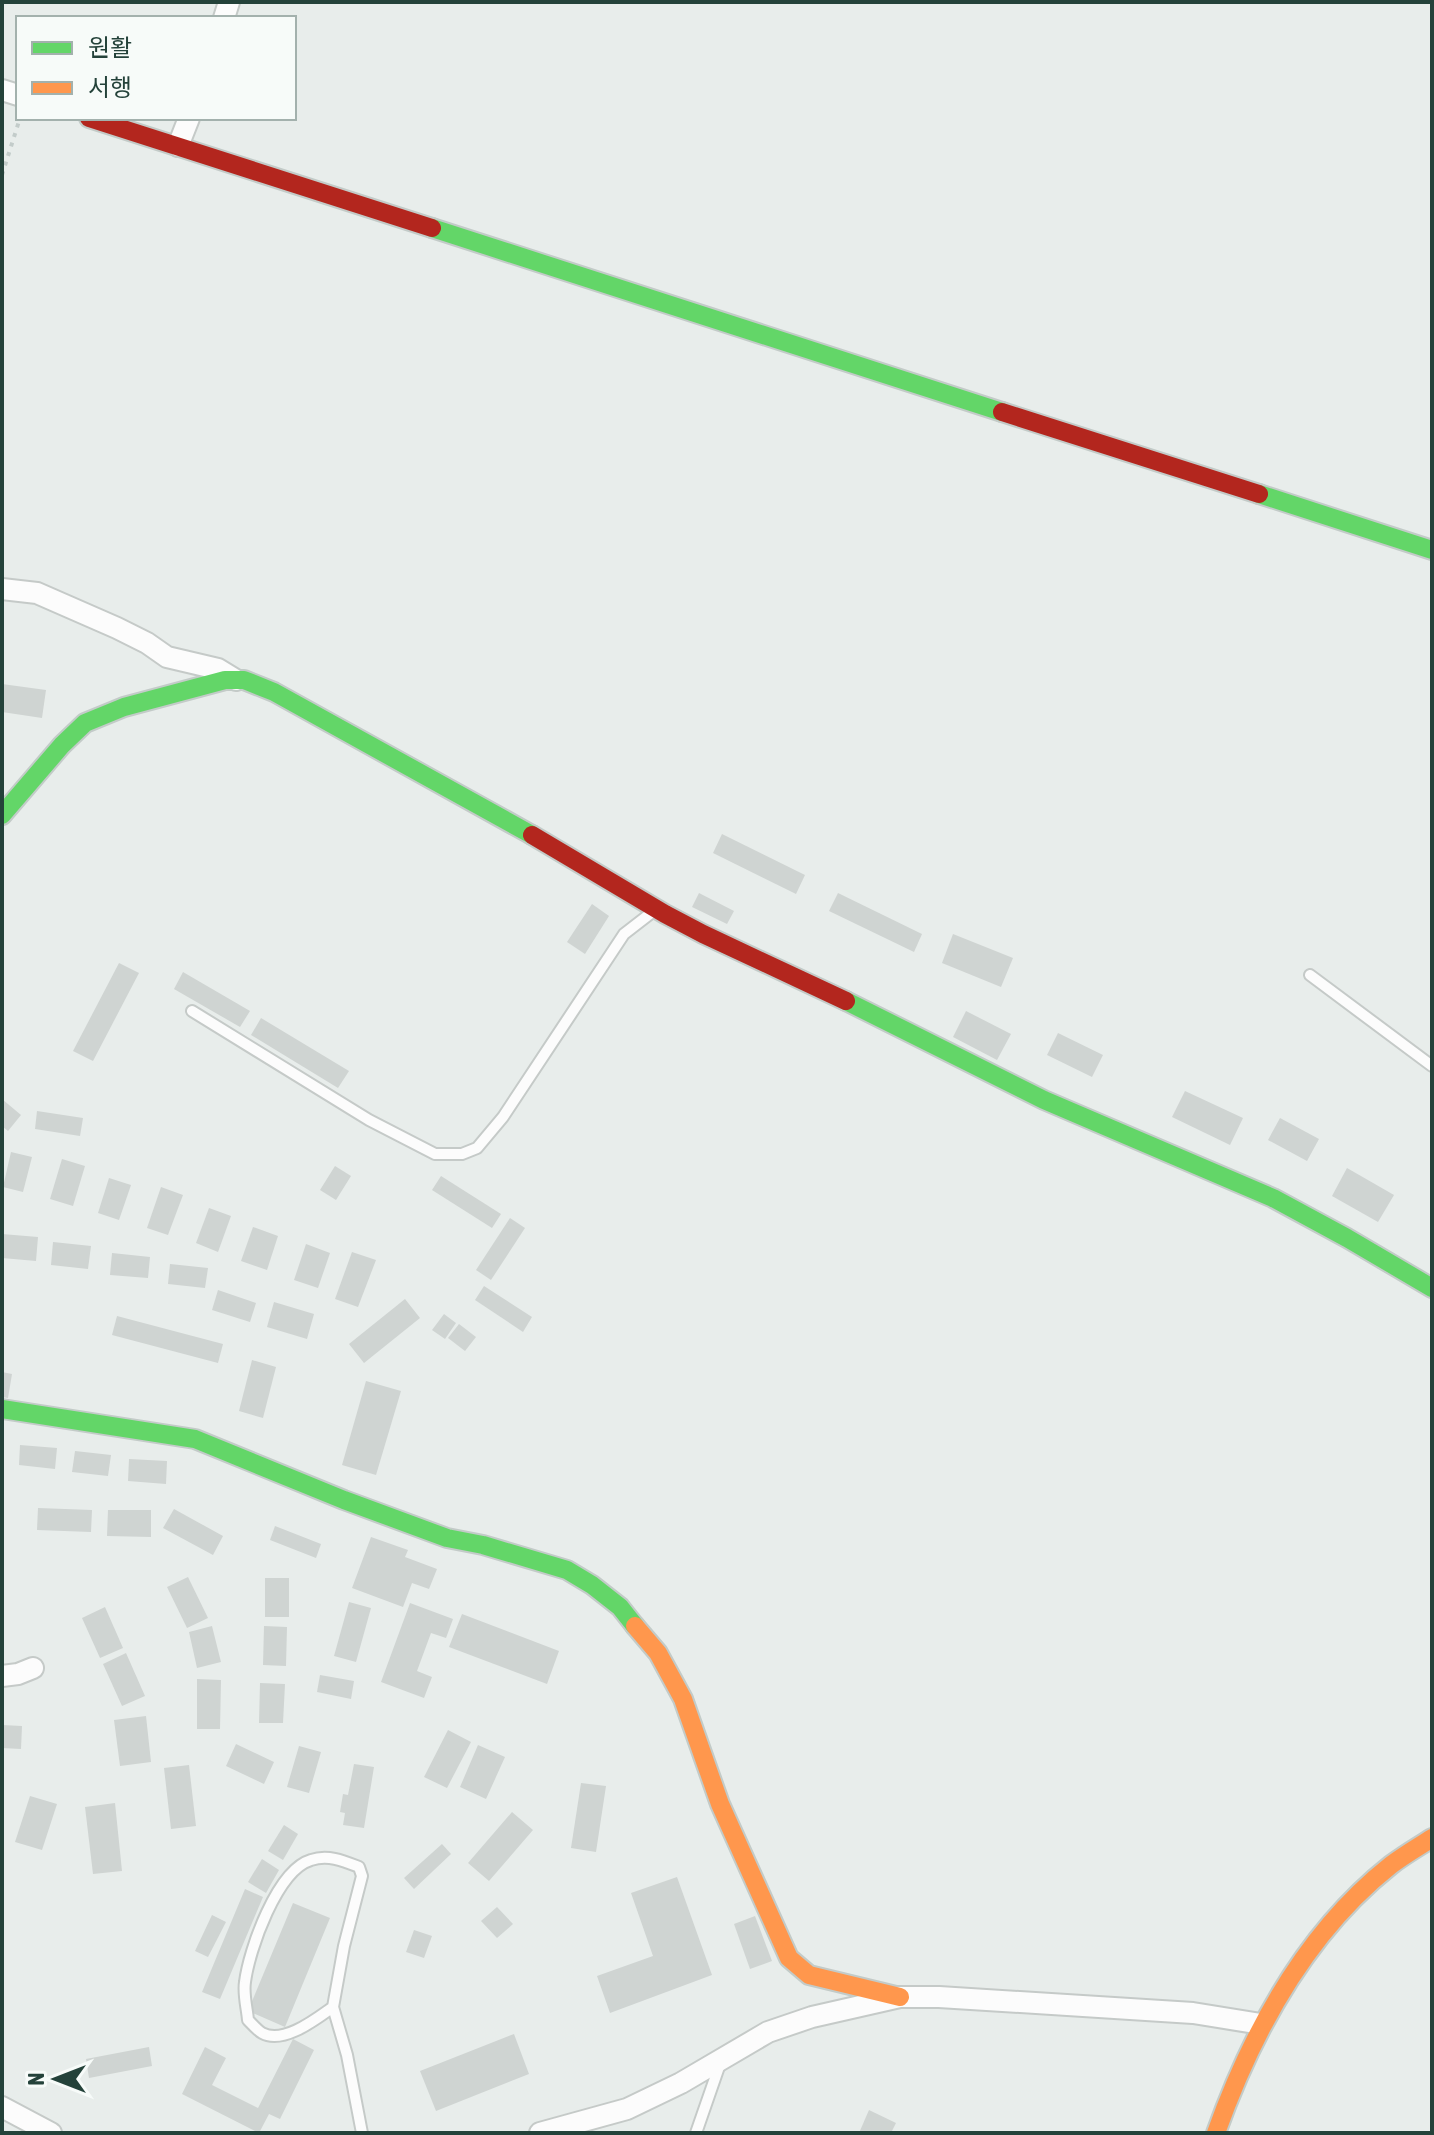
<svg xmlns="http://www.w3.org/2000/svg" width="1434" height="2135" font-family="'Asap Condensed','Noto Sans KR',sans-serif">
	<rect width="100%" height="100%" fill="#e8edeb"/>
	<!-- building -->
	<g fill="#cfd4d2">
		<polygon points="2,684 46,690 42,718 2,712"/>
		<polygon points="722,834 805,875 796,894 713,853"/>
		<polygon points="699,893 734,911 727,924 692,907"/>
		<polygon points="838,893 922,934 914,952 829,911"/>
		<polygon points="592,904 609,916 585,954 567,942"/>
		<polygon points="953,934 1013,958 1001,987 942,963"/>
		<polygon points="119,963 139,973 93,1061 73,1051"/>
		<polygon points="183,972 250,1011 240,1027 174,989"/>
		<polygon points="966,1011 1011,1034 997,1060 953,1037"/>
		<polygon points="261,1018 349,1071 338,1088 251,1035"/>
		<polygon points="1058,1033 1103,1055 1092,1077 1047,1055"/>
		<polygon points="1185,1091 1243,1118 1230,1145 1172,1117"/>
		<polygon points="2,1099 21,1115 8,1131 2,1126"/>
		<polygon points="37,1111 83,1118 80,1136 35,1129"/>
		<polygon points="1280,1118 1319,1139 1307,1161 1268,1140"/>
		<polygon points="11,1152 32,1157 23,1192 3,1187"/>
		<polygon points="62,1159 85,1166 73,1206 50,1199"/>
		<polygon points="335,1166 351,1176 336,1200 320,1190"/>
		<polygon points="1347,1168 1394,1195 1378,1222 1332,1196"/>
		<polygon points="441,1176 501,1214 492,1228 432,1190"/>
		<polygon points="109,1178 131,1185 119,1220 98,1213"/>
		<polygon points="161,1187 183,1195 168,1235 147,1228"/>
		<polygon points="209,1208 231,1216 218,1252 196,1243"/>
		<polygon points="510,1218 525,1228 491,1280 476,1270"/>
		<polygon points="253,1227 278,1236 267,1270 241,1261"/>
		<polygon points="2,1234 38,1237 36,1261 2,1258"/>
		<polygon points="53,1242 91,1246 88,1269 51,1265"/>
		<polygon points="306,1244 330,1253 318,1288 294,1280"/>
		<polygon points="352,1252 376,1260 358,1307 335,1299"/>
		<polygon points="112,1253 150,1257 148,1278 110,1275"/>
		<polygon points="170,1264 208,1268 205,1288 168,1284"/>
		<polygon points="484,1286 532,1317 523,1332 475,1300"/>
		<polygon points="218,1290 256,1303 250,1322 212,1310"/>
		<polygon points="405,1299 420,1318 364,1363 349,1344"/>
		<polygon points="274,1302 314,1314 307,1339 267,1327"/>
		<polygon points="444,1314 456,1323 445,1339 432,1330"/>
		<polygon points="117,1316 223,1344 218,1363 112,1335"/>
		<polygon points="459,1324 476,1337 465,1351 448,1338"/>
		<polygon points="252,1360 276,1367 263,1418 239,1411"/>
		<polygon points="2,1372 12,1374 8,1398 2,1397"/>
		<polygon points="366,1381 401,1391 376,1475 342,1465"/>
		<polygon points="20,1445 57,1448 55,1469 19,1465"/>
		<polygon points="75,1451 111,1455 108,1476 72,1472"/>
		<polygon points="129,1459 167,1461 166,1484 128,1481"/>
		<polygon points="38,1508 92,1510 91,1532 37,1530"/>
		<polygon points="174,1509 223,1536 213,1555 163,1528"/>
		<polygon points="108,1510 151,1510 151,1537 107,1536"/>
		<polygon points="275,1526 321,1544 316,1558 270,1540"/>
		<polygon points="371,1537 408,1550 405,1557 437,1569 429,1589 412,1583 403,1607 352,1588"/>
		<polygon points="188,1577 208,1618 187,1628 167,1587"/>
		<rect x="265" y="1578" width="24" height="39"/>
		<polygon points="349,1602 371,1608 356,1662 334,1656"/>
		<polygon points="410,1603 453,1619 446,1638 431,1633 417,1671 432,1677 424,1698 381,1682"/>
		<polygon points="105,1607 123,1648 100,1658 82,1618"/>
		<polygon points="462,1614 559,1651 547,1684 449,1647"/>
		<polygon points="212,1626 221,1662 197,1668 189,1632"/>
		<polygon points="264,1626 287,1627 286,1666 263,1665"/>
		<polygon points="126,1653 145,1696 122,1706 103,1664"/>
		<polygon points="320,1675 354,1681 351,1699 317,1692"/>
		<polygon points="197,1679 221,1680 220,1729 197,1729"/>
		<polygon points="260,1683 285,1684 283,1723 259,1723"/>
		<polygon points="146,1716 151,1762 120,1766 114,1720"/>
		<polygon points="2,1725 22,1726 21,1749 2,1748"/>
		<polygon points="448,1730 471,1742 447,1788 424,1777"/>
		<polygon points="236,1744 274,1762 264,1784 226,1766"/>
		<polygon points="478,1745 505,1757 486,1799 460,1787"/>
		<polygon points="299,1746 321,1752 309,1793 287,1787"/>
		<polygon points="354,1764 374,1767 364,1828 343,1825 345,1813 340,1812 343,1794 348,1795"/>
		<polygon points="189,1765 196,1826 171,1829 164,1768"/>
		<polygon points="581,1783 606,1786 596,1852 571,1848"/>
		<polygon points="30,1796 57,1804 42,1850 15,1842"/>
		<polygon points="115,1803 122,1871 93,1874 85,1807"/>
		<polygon points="512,1812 533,1830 489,1881 468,1863"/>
		<polygon points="284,1825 298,1834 283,1860 268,1851"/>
		<polygon points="442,1844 451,1854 414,1889 404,1878"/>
		<polygon points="262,1859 279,1870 266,1893 248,1882"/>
		<polygon points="677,1877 712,1975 610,2013 597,1976 653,1956 631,1893"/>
		<polygon points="245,1889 263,1897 220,1999 202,1992"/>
		<polygon points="293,1903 330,1918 285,2027 248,2011"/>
		<polygon points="497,1907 513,1924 497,1938 481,1921"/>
		<polygon points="212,1915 226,1922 208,1957 195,1951"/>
		<polygon points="755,1916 772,1961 750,1969 734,1924"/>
		<polygon points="414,1930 432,1936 424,1958 406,1952"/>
		<polygon points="514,2034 529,2074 436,2111 420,2071"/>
		<polygon points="293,2039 314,2050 280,2119 269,2114 259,2133 182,2094 205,2047 226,2058 212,2085 258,2108"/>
		<polygon points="149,2047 152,2066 89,2078 86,2059"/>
		<polygon points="869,2110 896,2123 891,2133 859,2133"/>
	</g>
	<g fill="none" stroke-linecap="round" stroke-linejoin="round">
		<!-- lane casing -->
		<g stroke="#c5cac8" stroke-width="14">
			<g id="lane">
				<polyline points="1310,975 1432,1066"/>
				<polyline points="192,1011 369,1120 435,1154 462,1154 477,1148 503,1117 624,934 655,910"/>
				<path d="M333 2007C316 2019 283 2045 262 2033 257 2030 252 2024 248 2020 247 2008 243 1994 245 1982 249 1950 277 1870 311 1860 328 1854 344 1861 359 1867L362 1876 344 1946 333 2007 347 2055 362 2133"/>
				<polyline points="696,2133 721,2061"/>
			</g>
		</g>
		<!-- street casing -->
		<g stroke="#c5cac8" stroke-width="24">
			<g id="street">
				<polyline points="224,18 229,2"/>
				<polyline points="2,90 18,95"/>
				<polyline points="178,146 189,118"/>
				<polyline points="2,589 37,593 117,628 147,643 167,657 218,669 236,680"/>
				<polyline points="2,1676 18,1674 33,1668"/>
				<polyline points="2,2107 51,2133"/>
				<polyline points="540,2133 627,2109 681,2083 768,2032 812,2017 900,1997 939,1997 1193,2013 1261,2024"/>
			</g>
		</g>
		<!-- fast casing -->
		<g stroke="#c3cbc8" stroke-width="22">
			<g id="fast">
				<polyline points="432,228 1002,412"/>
				<polyline points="1259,494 1432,550"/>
				<polyline points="2,815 62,745 85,723 124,707 225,680 244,680 274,692 532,835"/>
				<polyline points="846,1001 1044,1100 1273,1198 1347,1238 1432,1288"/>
				<polyline points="2,1409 195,1439 344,1500 447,1538 483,1545 567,1570 592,1585 620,1607 635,1626"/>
			</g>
		</g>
		<!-- slow casing -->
		<g stroke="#c3cbc8" stroke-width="22">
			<g id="slow">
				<polyline points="635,1626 658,1653 683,1699 720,1804 789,1958 809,1975 900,1997"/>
				<path d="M1216 2133C1252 2032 1305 1933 1391 1865 1404 1855 1418 1847 1432 1838"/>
			</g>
		</g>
		<!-- jam casing -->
		<g stroke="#c3cbc8" stroke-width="22">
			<g id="jam">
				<polyline points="89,118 432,228"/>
				<polyline points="1002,412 1259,494"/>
				<polyline points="532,835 665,914 703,934 846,1001"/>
			</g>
		</g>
		<!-- path -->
		<polyline stroke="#c3ccca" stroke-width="4" stroke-dasharray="4 6" stroke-linecap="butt" points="2,175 20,118"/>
		<!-- lane -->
		<use href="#lane" stroke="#fcfcfc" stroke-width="10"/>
		<!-- street -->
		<use href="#street" stroke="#fcfcfc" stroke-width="20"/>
		<!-- fast -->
		<use href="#fast" stroke="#63d668" stroke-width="18"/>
		<!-- slow -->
		<use href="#slow" stroke="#ff974d" stroke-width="18"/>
		<!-- jam -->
		<use href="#jam" stroke="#b3261e" stroke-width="18"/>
	</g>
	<!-- border -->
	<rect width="1434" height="2135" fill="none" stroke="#24423a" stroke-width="8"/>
	<!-- legend -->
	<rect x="16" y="16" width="280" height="104" fill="#f7fbf9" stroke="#a3b1ad" stroke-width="2"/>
	<rect x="32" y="42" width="40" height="12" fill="#63d668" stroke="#a3b1ad" stroke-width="2"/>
	<text x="88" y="56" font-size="24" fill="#24423a">원활</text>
	<rect x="32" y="82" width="40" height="12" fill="#ff974d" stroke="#a3b1ad" stroke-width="2"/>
	<text x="88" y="96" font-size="24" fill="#24423a">서행</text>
	<!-- north arrow -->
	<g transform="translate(56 2079) rotate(270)" stroke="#f7fbf9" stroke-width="6" paint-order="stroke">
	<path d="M0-6L14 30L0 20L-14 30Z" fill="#24423a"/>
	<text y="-12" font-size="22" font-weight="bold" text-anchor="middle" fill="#24423a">N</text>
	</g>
</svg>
